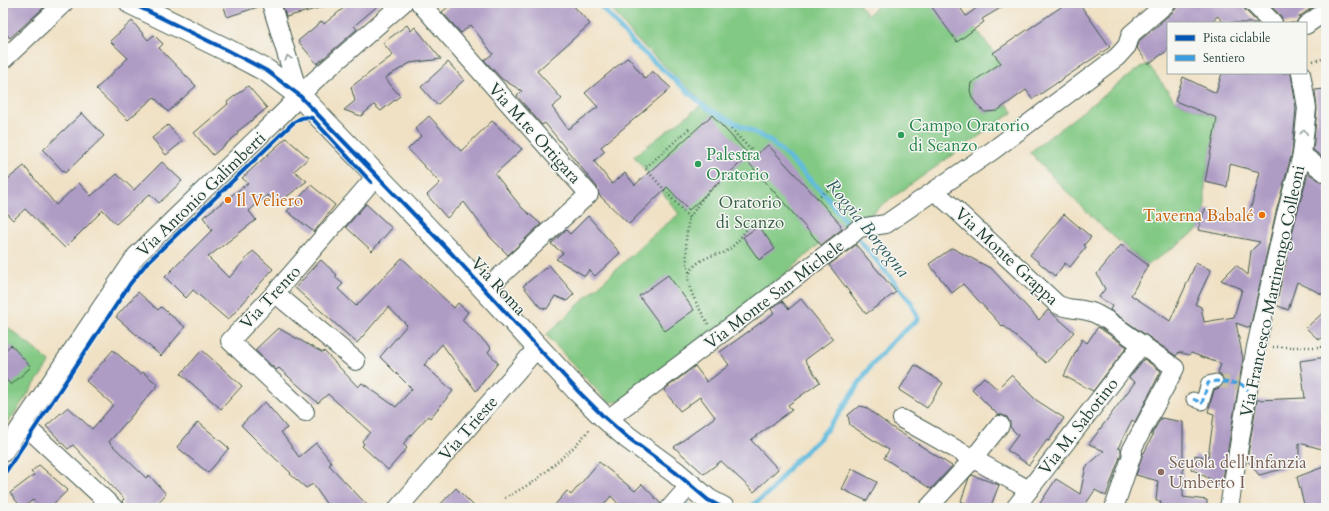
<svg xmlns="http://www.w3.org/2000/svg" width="1329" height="511" font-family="Cardo,serif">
	<rect width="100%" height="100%" fill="#f6f6f2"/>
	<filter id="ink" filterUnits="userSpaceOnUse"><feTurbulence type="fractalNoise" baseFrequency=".025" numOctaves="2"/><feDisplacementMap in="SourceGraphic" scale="8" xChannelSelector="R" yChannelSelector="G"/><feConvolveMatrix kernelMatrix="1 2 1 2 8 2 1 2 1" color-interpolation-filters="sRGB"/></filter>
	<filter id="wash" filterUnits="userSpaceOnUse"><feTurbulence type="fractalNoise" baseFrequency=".012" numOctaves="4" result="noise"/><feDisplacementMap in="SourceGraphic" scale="16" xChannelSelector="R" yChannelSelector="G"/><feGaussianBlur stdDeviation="0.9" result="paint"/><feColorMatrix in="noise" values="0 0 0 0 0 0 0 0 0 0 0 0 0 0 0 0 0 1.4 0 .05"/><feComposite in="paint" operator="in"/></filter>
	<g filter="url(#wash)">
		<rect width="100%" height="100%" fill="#f0e1c4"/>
		<!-- green -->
		<g fill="#82c984" stroke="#50835c">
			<polygon points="607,3 858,3 868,15 881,3 929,3 976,28 1001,63 971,83 970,90 972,98 981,109 985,112 997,111 1007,104 1013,112 882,205 865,219 852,234 841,225 726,326 628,401 611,402 606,400 546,335 653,235 679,214 634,156 704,103 634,37"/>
			<path d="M1148 64 1175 101 1217 118 1205 182V209L1198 230 1148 265C1105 232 1066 193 1030 152L1139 68Z"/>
			<polygon points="3,323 50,362 3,430"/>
		</g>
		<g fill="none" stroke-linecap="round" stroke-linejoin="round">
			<!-- stream -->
			<g stroke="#60bbde" stroke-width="5">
				<polyline points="598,3 634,44 703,105 712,111 769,140 788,157 826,196 856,236 911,302 918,319 889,345 870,367 838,415 819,439 791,465 770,492 754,504"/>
				<polyline points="685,508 687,505"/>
			</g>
		</g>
		<g id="blocks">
			<!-- building -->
			<g fill="#af9cc5">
				<polygon points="3,3 49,3 10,38 3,30"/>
				<polygon points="223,3 261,3 261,6 227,17"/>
				<polygon points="282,3 322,3 323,7 286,17"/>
				<polygon points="350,3 381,3 354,26 357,29 317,64 298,41 322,21 324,24"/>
				<polygon points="453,3 571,3 590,24 537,71 562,99 552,107 568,129 598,107 585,93 628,57 645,79 652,71 671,88 601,147 605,151 594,161 612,184 625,173 635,185 712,115 749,155 689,210 667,187 629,224 599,195 597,187 545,123 542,125 517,96 522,91 502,79 484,60 493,54 471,25 461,33 442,12"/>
				<polygon points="929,3 957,3 966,16 983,3 1009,3 982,19 984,22 957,42"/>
				<polygon points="1067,3 1079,3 1110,47 1033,99 1026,90 997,111 985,112 981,109 972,98 970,90 971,83 1001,63 993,53"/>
				<polygon points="1180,3 1243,3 1245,10 1258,23 1224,23 1218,16 1209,23 1168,23 1168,50 1148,64 1137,48 1140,40 1161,23 1160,23 1174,11"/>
				<polygon points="1268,3 1319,3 1300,16 1296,23 1283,23 1281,16"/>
				<polygon points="132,21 148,40 154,35 163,44 159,48 196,86 168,112 154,97 128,120 96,89 128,58 110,41"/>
				<polygon points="407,25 411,31 415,27 441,59 410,63 385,78 400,96 381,111 374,105 361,116 344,110 355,101 351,87 393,55 383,43"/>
				<polygon points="448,62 464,80 437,105 421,87"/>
				<polygon points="1222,73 1291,73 1296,108 1292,153 1276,212 1250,328 1236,323 1243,359 1222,485 1191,469 1195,455 1208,458 1214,414 1208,412 1214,390 1221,387 1224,383 1222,376 1218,373 1221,364 1191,353 1189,355 1179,352 1176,356 1110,310 1112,306 1099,297 1105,289 1097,274 1121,245 1148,265 1131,295 1170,321 1196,263 1211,270 1195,304 1201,307 1204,322 1234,317 1242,289 1221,280 1236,265 1248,275 1251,251 1260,242 1198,230 1205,209 1248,219 1260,172 1230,164 1227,187 1205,182 1217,118 1175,101 1183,77 1216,93"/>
				<polygon points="248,86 267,108 237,132 238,134 213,155 194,133 228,104 227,102"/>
				<polygon points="1326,89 1326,160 1313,150 1317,109 1315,90"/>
				<polygon points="82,113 104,136 65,173 43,150"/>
				<polygon points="429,116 461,151 492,121 522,149 495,174 522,208 541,224 508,255 491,238 464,202 447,218 427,195 440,183 408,149 421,136 415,129"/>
				<polygon points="168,125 182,142 166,155 152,138"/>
				<polygon points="286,138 309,158 294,171 307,181 277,204 267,195 249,211 256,220 208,257 229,278 253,251 273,269 228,320 193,290 186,298 165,277 212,230 203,217 248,183 242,178"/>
				<polygon points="768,145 817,198 841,225 840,226 842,229 821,245 748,162"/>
				<polygon points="162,162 182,181 159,203 150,194 116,224 103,210 65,248 25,209 13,220 3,210 3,183 24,166 56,205 79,183 91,196 117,174 134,190"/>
				<polygon points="1308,173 1320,181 1326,183 1326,296 1297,282 1288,310 1276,305 1296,217"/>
				<polygon points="311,185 335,205 314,232 287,211"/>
				<polygon points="366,204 392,228 372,251 346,227"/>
				<polygon points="1064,214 1091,237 1084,245 1086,247 1070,267 1065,263 1055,276 1030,255"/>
				<polygon points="588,216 620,253 595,276 589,270 585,276 556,259 563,253 551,244 566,230 570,234"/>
				<polygon points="759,226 775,249 759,260 743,237"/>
				<polygon points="856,245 896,292 866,314 829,265"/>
				<polygon points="952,248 992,269 1039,320 1048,310 1074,332 1046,363 1004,326 1003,327 963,284 952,293 929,264"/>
				<polygon points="402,258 454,308 458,303 468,312 462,320 491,348 488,352 498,363 476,391 442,344 424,365 453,391 430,418 428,416 403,444 407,448 388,470 362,446 364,444 362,441 370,432 328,394 318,403 279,368 276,370 255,350 278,328 323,353 324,351 358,387 362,383 396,407 412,389 380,357 407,325 388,307 357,343 295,288 321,260 337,275 335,277 343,284 338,289 356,306"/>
				<polygon points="549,265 574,294 567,301 555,296 547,309 540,307 523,286"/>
				<polygon points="668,275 694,310 665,331 639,296"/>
				<polygon points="138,292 158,310 161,307 185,327 161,356 116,317"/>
				<polygon points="801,299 833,339 805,360 820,382 788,405 792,410 751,440 778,469 754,492 721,461 704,474 674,447 715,417 700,397 680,411 664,390 695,366 707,382 729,365 720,352 774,313 771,309 782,301 789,309"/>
				<polygon points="1326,310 1326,335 1319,340 1306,328"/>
				<polygon points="1098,327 1127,347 1093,391 1064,376 1082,339 1087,343"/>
				<polygon points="11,345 31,367 11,385 3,376 3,352"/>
				<polygon points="113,350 140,374 143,372 158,385 109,442 146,478 149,475 166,494 153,508 124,508 122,501 124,499 73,445 68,449 46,426 68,407 92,429 113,405 86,381"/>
				<polygon points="202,350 242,386 221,409 181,374"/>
				<polygon points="1326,357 1326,418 1321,419 1326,433 1326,450 1299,443 1299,465 1259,475 1247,460 1257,400 1305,398 1300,361"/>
				<polygon points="1144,359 1161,371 1135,422 1132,420 1118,448 1121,449 1121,454 1106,496 1095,490 1083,508 1037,508 1056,479 1080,494 1086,467 1104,451 1089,444 1135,382 1129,378"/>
				<polygon points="915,365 943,383 927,408 899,390"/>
				<polygon points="1011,375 1036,400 1064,418 1049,441 1047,440 1029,465 1007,450 1018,435 1010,427 1010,422 1007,417 1002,415 998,415 972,389 984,377 997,389"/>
				<polygon points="265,402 287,428 281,432 299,457 316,443 332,463 329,465 370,508 329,508 313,484 306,488 290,474 291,473 263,447 241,425"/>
				<polygon points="859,406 865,407 890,426 952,466 931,489 884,458 889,450 850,425 848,415"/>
				<polygon points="1161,418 1183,422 1183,497 1207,500 1207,508 1160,508 1161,501 1156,501 1158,481 1136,475 1143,453 1144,453 1153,435 1152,434"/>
				<polygon points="198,422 229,448 208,473 177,447"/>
				<polygon points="599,462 635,491 642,484 661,504 660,508 622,508 611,496 601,508 552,508 567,491 571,495"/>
				<polygon points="39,465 68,490 49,508 44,508 33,500 22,508 10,493 34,475 31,472"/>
				<polygon points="1326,466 1326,508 1305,508 1297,477"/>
				<polygon points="852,469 877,482 867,501 842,489"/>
				<polygon points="972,475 999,485 990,508 978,508 961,501 969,478"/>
				<polygon points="456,488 476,508 437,508"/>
			</g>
		</g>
	</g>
	<g filter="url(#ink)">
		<use href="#blocks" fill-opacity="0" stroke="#3e564a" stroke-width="1"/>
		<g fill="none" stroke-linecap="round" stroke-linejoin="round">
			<!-- pedestrian-tunnel -->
			<polyline stroke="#c6c0a7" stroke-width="13" stroke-dasharray="13 6" stroke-linecap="butt" points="1216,381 1241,384"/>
			<!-- pedestrian casing -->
			<g stroke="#3e564a" stroke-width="15">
				<polyline id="pedestrian" points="1193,399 1202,403 1208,383 1216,381"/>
			</g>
			<!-- minor casing -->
			<g stroke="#3e564a" stroke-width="20">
				<g id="minor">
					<polyline points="271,3 299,95"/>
					<polyline points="420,3 589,194 485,290"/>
					<polyline points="1253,3 1273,23"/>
					<polyline points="1306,25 1326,11"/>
					<polyline points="3,60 64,3"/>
					<polyline points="1302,155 1326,173"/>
					<path d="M934 191 954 208 1057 304C1067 310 1077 308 1087 311 1095 312 1101 317 1107 320L1175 368 1131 451 1133 452 1114 508"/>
					<polyline points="275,293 356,361"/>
					<polyline points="305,412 230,341 275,293 377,175"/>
					<polyline points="608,419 849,237 859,228 886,224 992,151 1117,57 1127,46 1131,34 1167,3"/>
					<polyline points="902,419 1029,490"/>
					<polyline points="22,425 33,433 114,508"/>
					<polyline points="3,453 136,256 283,113 314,81 403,3"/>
					<polyline points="398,508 538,347"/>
					<polyline points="670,508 690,485"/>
					<polyline points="928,508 973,459 1000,425"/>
					<polyline points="1015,508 1142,344"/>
					<polyline points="1229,508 1248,390 1256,347 1286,214 1302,155 1307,108 1301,73"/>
				</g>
			</g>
			<!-- tertiary casing -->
			<g stroke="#3e564a" stroke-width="24">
				<polyline id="tertiary" points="131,3 229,51 267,71 299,95 453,255 577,390 602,415 627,437 675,472 708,500 723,508"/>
			</g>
			<!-- path -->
			<g stroke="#3e564a" stroke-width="2.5" stroke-dasharray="1 3" stroke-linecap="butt">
				<polyline points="1313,61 1326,58"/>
				<polyline points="689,129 645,168 689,218"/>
				<polyline points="731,129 755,154 746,161"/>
				<polyline points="817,198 831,188"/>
				<polyline points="689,272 687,265 686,239 689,218 705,195 721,181"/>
				<path d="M708 324C702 313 691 295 689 284 685 269 701 259 714 255 717 254 720 254 723 253 734 248 740 238 747 229"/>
				<polyline points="1273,347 1326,347"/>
				<polyline points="505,498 535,481 574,447 590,429"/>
			</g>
			<!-- pedestrian -->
			<use href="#pedestrian" stroke="#fff" stroke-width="13"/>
			<!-- minor -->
			<use href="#minor" stroke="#fff" stroke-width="18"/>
			<!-- tertiary -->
			<use href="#tertiary" stroke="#fff" stroke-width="22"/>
			<!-- quiet -->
			<polyline stroke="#3c9ee2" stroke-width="3" stroke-dasharray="6 3" stroke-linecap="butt" points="1193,399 1202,403 1208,383 1216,381 1241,384 1248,390"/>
			<!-- cycleway casing -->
			<g stroke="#f6f6f2" stroke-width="6">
				<g id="cycleway">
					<polyline points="131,3 229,51 267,71 299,95 453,255 577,390 602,415 627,437 675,472 708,500 723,508"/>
					<path d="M3 476 130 284 146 264 293 123C300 118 304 116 312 118L371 182"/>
				</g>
			</g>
			<!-- cycleway -->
			<use href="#cycleway" stroke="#0057b8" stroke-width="4"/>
		</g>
		<!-- one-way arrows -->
		<defs><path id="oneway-chevron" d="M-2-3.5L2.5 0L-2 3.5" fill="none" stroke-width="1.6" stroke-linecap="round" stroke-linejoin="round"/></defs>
		<g stroke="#8f9e9a">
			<use href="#oneway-chevron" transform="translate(288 58) rotate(-107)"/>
			<use href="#oneway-chevron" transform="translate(1304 132) rotate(-84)"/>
		</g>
	</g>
	<!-- markers -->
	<g fill="#2e9e5b" stroke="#f6f6f2" stroke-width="1.5">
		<circle cx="901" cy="135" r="4"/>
		<circle cx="698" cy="164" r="4"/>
	</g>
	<g fill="#e8710a" stroke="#f6f6f2" stroke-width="1.5">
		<circle cx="228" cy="200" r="4"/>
		<circle cx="1262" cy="215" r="4"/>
	</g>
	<circle fill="#8d6e63" stroke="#f6f6f2" stroke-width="1.5" cx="1161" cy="472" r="4"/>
	<g text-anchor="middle" stroke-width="3" stroke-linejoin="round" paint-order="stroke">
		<!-- leisure labels -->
		<g font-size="17" fill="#27864d" stroke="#f6f6f2" text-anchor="start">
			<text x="909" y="131">Campo Oratorio<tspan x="909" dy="20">di Scanzo</tspan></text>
			<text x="706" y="160">Palestra<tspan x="706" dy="20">Oratorio</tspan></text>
		</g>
		<!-- street labels -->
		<g font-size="17" fill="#1f3d34" stroke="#f6f6f2">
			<text transform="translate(535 133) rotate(48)" y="6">Via M.te Ortigara</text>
			<text transform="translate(201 194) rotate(-44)" y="6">Via Antonio Galimberti</text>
			<text transform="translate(1007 256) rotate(43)" y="6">Via Monte Grappa</text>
			<text transform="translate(499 286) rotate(47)" y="6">Via Roma</text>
			<text transform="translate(1272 291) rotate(-78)" y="6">Via Francesco Martinengo Colleoni</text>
			<text transform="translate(774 294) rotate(-37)" y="6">Via Monte San Michele</text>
			<text transform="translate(270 297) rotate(-47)" y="6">Via Trento</text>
			<text transform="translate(1078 426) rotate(-52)" y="6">Via M. Sabotino</text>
			<text transform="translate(468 428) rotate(-49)" y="6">Via Trieste</text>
		</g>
		<!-- food labels -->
		<g font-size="17" fill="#c56008" stroke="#f6f6f2" text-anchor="start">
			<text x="236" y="206">Il Veliero</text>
			<text x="1254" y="221" text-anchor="end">Taverna Babalé</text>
		</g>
		<!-- park labels -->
		<g font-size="17" fill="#386048" stroke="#f6f6f2">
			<text x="750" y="208">Oratorio<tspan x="750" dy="20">di Scanzo</tspan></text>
		</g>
		<!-- education labels -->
		<g font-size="17" fill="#785e54" stroke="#f6f6f2" text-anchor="start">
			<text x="1169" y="468">Scuola dell'Infanzia<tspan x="1169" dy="20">Umberto I</tspan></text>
		</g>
		<!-- water labels -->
		<g font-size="18" font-style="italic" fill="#2f5c5e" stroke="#f6f6f2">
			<text transform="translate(868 228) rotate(51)" y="6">Roggia Borgogna</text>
		</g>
	</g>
	<!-- margin -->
	<rect width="1329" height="511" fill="none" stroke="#f6f6f2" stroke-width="16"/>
	<!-- legend -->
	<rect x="1167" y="22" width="140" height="52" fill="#f6f6f2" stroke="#a0aca6"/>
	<rect x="1175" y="35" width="20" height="6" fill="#0057b8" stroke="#a0aca6"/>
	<text x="1203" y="42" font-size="12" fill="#1f3d34">Pista ciclabile</text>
	<rect x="1175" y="55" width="20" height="6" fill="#3c9ee2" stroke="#a0aca6"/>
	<text x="1203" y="62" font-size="12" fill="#1f3d34">Sentiero</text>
</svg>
